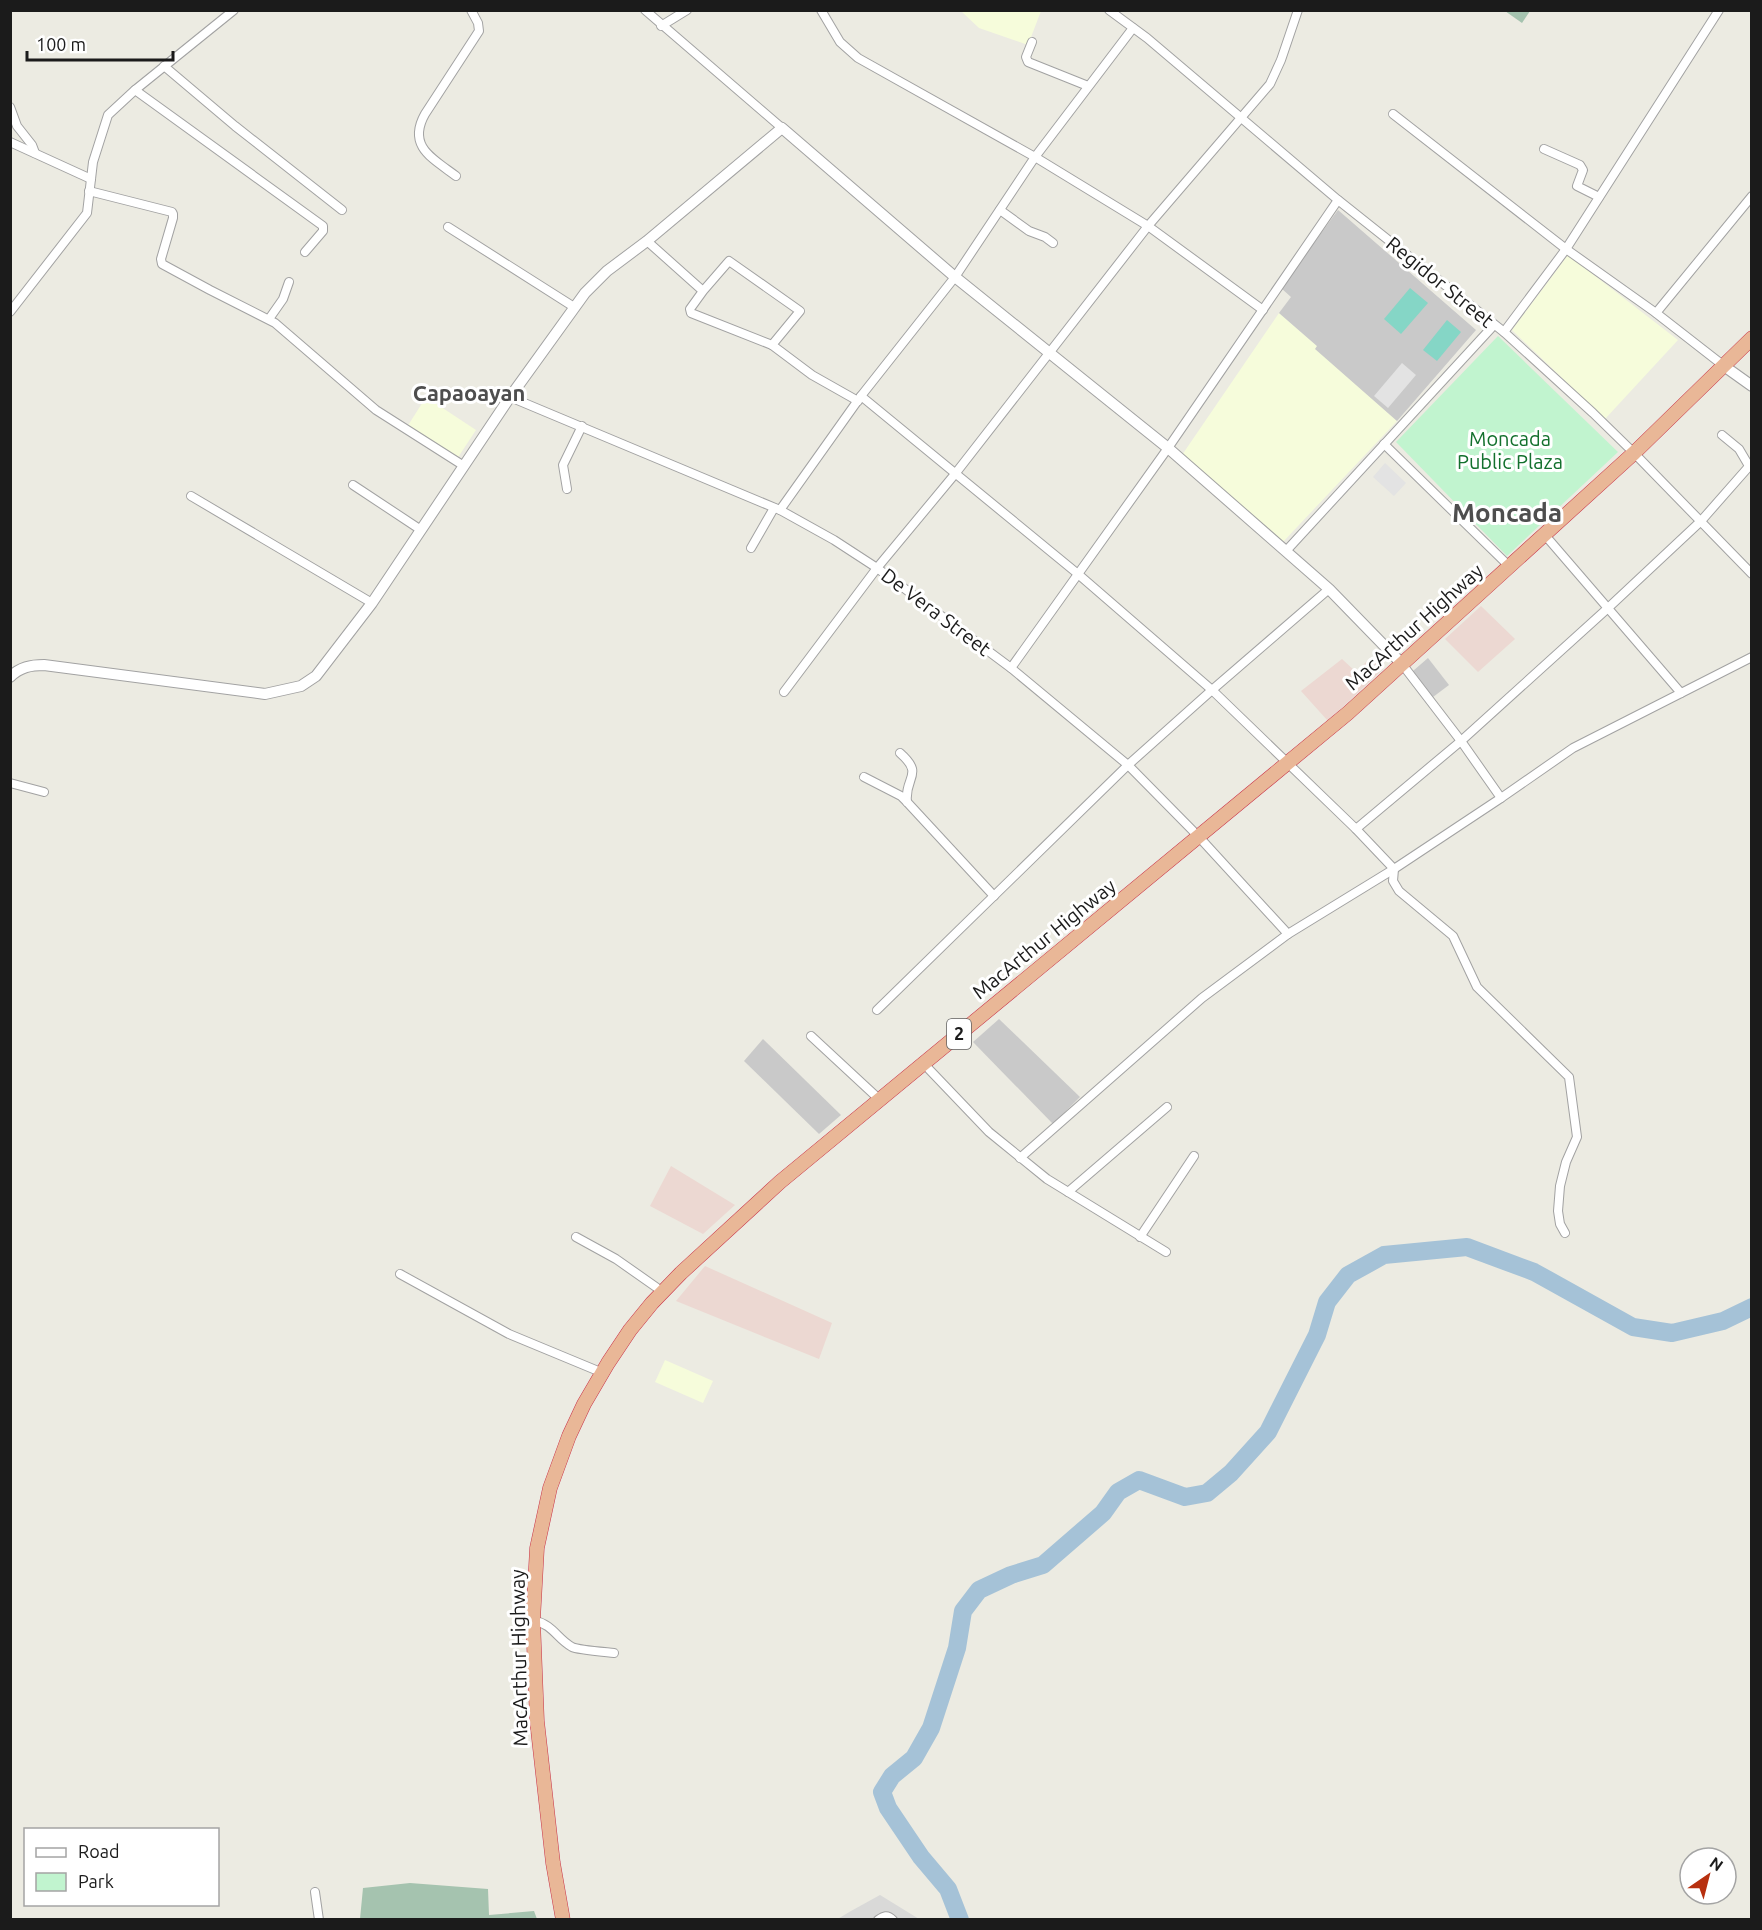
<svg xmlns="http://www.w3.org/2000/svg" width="1762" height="1930" font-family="Ubuntu,sans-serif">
	<rect width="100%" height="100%" fill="#ecebe2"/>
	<!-- residential -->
	<polygon fill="#d9d9d8" points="880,1895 919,1919 836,1920 851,1911"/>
	<!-- commercial -->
	<g fill="#ecd8d2">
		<polygon points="1481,606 1515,639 1478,672 1445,639"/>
		<polygon points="1371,657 1383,669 1328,721 1301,691 1342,659 1356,672"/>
		<polygon points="671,1166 735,1205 703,1234 650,1206"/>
		<polygon points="705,1266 832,1323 819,1359 676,1301"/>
	</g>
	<!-- education -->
	<g fill="#f6fcdb">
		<polygon points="961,11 1041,11 1028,45 979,28"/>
		<polygon points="1568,255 1678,340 1605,419 1512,330"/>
		<polygon points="1279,313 1318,347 1316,349 1397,421 1282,543 1182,455"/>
		<polygon points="426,397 476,430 457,459 407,427"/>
		<polygon points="665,1360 713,1381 703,1403 655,1382"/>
	</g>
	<!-- religious -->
	<g fill="#c9c9c9">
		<polygon points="1338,210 1476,330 1397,421 1315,349 1317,346 1279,313 1291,297 1281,288"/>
		<polygon points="1428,658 1449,685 1433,697 1413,671"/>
		<polygon points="999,1019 1080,1097 1053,1124 973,1042"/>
		<polygon points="763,1039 841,1115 819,1134 744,1061"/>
	</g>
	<!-- cemetery -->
	<g fill="#a5c3af">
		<polygon points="1505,11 1530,11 1522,23"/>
		<polygon points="410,1883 488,1889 489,1915 534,1911 537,1919 360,1919 363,1888"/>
	</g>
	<!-- park -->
	<polygon fill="#c1f4cf" points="1498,336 1618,452 1507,556 1396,442"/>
	<!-- pitch -->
	<g fill="#85d6c6">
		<polygon points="1410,288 1428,303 1401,334 1384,319"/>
		<polygon points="1447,320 1461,332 1437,361 1423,350"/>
	</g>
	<!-- parking -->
	<g fill="#e3e3e3">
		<polygon points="1402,363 1416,375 1388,408 1374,396"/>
		<polygon points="1385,463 1406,483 1394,496 1373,477"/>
		<polygon points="1370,660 1376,666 1363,680 1356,674"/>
	</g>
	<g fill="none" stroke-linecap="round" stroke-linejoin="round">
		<!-- river -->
		<polyline stroke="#a5c2d7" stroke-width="18" points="960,1920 948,1889 921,1857 888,1808 882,1792 892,1776 914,1758 931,1728 957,1648 963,1611 979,1590 1011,1575 1043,1565 1103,1513 1118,1492 1139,1480 1185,1497 1207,1493 1231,1473 1268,1432 1317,1335 1327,1302 1348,1275 1384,1255 1467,1247 1534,1272 1633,1327 1672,1333 1723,1321 1752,1307"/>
		<!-- minor casing -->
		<g stroke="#a2a2a2" stroke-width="10">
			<g id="minor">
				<polyline points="645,10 782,128"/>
				<polyline points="821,10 840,42 858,58 1035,157 1148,226 1263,310"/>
				<polyline points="1109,10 1147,38 1338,200 1504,332 1593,413 1634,453 1752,574"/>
				<polyline points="661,26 687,10"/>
				<polyline points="1032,42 1026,57 1028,62 1088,86"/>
				<polyline points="164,66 235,126 342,210"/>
				<polyline points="135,90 323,226 323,231 305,252"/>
				<polyline points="10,107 17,126 32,145 35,153"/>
				<polyline points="1393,114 1566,249 1656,313 1724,366"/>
				<polyline points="10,142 91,179"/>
				<polyline points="1544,149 1580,165 1583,170 1577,186 1599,197"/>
				<path d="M456 176C432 158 407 146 425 114L479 31 478 23 471 10"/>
				<polyline points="89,191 172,212 173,214 173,218 161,259 162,264 210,290 275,323 376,410 464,466"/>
				<polyline points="1000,210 1029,231 1045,237 1053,243"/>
				<polyline points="448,227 574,307"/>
				<polyline points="647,241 703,291 729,261 800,311 772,345 691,313 690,309 703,291"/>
				<polyline points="10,312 87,213 93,162 108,115 135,90 234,10"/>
				<polyline points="1656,313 1752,196"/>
				<polyline points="269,319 283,299 289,282"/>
				<polyline points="1504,332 1566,249 1719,10"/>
				<polyline points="772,345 812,375 858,401"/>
				<polyline points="861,396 1078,574 1212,690 1356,829 1394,869 1393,881 1399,891 1453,936 1477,987 1569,1077 1577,1137 1566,1162 1560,1186 1558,1211 1560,1224 1565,1233"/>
				<polyline points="510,397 780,510 834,540 877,568 1011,668 1128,765 1199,837 1288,934"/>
				<polyline points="1722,435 1739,449 1749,466"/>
				<polyline points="1384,444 1510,567"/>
				<polyline points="353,485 421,530"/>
				<polyline points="567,489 563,465 582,426"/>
				<polyline points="191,496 372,603"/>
				<polyline points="780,510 861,396 955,277 1035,157 1133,28"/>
				<polyline points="1544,534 1681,693"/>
				<polyline points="751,548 774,508"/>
				<polyline points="1286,551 1494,325"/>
				<polyline points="1011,668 1168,448 1338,200"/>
				<polyline points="784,692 877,568 955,474 1148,226 1270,84 1281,60 1298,10"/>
				<path d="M900 753C925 775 904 777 907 802"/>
				<polyline points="864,777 901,796 907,802 994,896"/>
				<polyline points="10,783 44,792"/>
				<polyline points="1501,798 1573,748 1752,657"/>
				<polyline points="1356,829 1461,741 1608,608 1701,521 1752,463"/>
				<polyline points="877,1010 1128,765 1212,690 1329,589"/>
				<polyline points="811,1036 880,1100"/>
				<polyline points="923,1063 989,1132 1047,1179 1166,1252"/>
				<polyline points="1020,1158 1202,998 1288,934 1394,869 1501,798 1461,741 1402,664"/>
				<polyline points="1068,1192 1167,1107"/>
				<polyline points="576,1237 616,1259 663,1292"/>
				<polyline points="1140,1237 1194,1156"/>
				<polyline points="400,1274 509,1334 603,1373"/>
				<path d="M533 1620C554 1625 556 1638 572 1647 578 1650 605 1652 614 1653"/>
				<polyline points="315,1892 319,1920"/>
				<path d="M878 1920C884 1916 887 1914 893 1920"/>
			</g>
		</g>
		<!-- tertiary casing -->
		<g stroke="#a2a2a2" stroke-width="12">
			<g id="tertiary">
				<polyline points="1724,366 1752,386"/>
				<path d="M10 677C20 667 31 665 44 665L265 694 301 686 316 676 372 603 510 397 585 293 607 271 647 241 782 128 955 277 1168 448 1329 589 1402 664"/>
			</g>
		</g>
		<!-- trunk casing -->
		<g stroke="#c83148" stroke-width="15">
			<polyline id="trunk" points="563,1920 553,1863 537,1721 533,1620 537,1548 550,1488 569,1436 584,1404 608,1363 630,1330 652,1303 681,1273 780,1182 1348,713 1634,453 1752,338"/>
		</g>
		<!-- minor -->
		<use href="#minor" stroke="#fff" stroke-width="8"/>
		<!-- tertiary -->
		<use href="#tertiary" stroke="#fff" stroke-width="10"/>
		<!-- trunk -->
		<use href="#trunk" stroke="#e9b797" stroke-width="14"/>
	</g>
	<g text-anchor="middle" stroke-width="6" stroke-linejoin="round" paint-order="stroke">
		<!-- shield labels -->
		<rect fill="#fff" stroke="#5f5f5f" stroke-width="1.5" x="947" y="1019" width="24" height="30" rx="4.5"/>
		<g font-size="18" font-weight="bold" fill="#1b1b1b">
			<text x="959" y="1040">2</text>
		</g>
		<!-- street labels -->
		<g font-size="20" fill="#1b1b1b" stroke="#fff">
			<text transform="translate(1440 282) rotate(39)" y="7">Regidor Street</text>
			<text transform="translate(936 612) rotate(37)" y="7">De Vera Street</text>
			<text transform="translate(1414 627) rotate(-42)" y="7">MacArthur Highway</text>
			<text transform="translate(1044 939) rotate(-39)" y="7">MacArthur Highway</text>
			<text transform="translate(519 1658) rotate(-91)" y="7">MacArthur Highway</text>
		</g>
		<!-- park labels -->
		<g font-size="20" fill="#13702d" stroke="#fff">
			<text x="1510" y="446">Moncada<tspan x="1510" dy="23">Public Plaza</tspan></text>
		</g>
		<!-- quarter labels -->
		<g font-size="22" font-weight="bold" fill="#4e4e4e" stroke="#fff">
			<text x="469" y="401">Capaoayan</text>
		</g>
		<!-- district labels -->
		<g font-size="26" font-weight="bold" fill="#4e4e4e" stroke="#fff">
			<text x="1507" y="522">Moncada</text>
		</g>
	</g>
	<!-- border -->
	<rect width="1762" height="1930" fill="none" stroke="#1b1b1b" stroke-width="24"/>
	<!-- legend -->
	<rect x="24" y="1828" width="195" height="78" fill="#ffffff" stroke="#a4a4a4" stroke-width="1.5"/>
	<rect x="36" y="1848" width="30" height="9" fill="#ffffff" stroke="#a4a4a4" stroke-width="1.5"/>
	<text x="78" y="1858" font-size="18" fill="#1b1b1b">Road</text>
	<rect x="36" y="1873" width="30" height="18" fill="#c1f4cf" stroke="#a4a4a4" stroke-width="1.5"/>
	<text x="78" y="1888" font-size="18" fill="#1b1b1b">Park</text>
	<!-- north arrow -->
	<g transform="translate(1708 1876) rotate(35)"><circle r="28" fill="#ffffff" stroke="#a4a4a4" stroke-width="1.5"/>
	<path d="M0-4.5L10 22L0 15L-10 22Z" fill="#b7300f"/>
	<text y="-9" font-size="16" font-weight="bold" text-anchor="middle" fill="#1b1b1b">N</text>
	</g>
	<!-- scale -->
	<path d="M27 51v9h146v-9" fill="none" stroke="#1b1b1b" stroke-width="3"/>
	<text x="36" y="51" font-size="18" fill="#1b1b1b" stroke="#ffffff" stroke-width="4.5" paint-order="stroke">100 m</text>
</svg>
